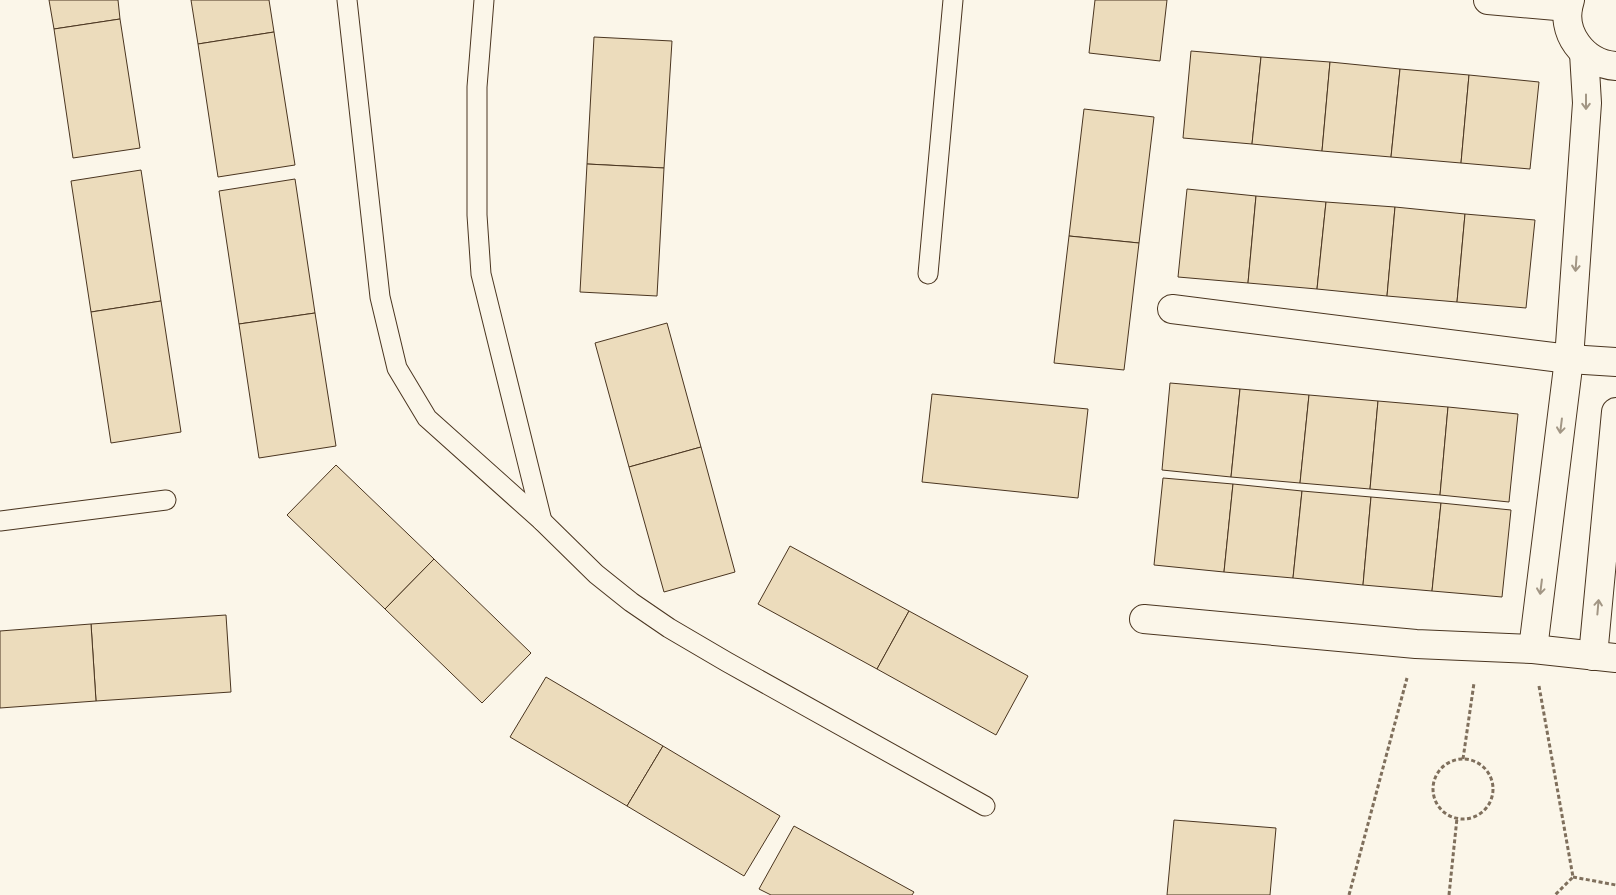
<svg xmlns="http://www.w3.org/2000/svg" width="1616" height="895" font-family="'DM Sans',sans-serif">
	<rect width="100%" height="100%" fill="#fbf6e9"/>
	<!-- building -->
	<g fill="#ecdcbc" stroke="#4a3520">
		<polygon points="49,0 118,0 120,19 54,29"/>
		<polygon points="191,0 269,0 274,32 198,44"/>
		<polygon points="1095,0 1167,0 1160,61 1089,53"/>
		<polygon points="120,19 140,148 73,158 54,29"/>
		<polygon points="274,32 295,165 218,177 198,44"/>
		<polygon points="594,37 672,41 664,168 587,164"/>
		<polygon points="1191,51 1261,57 1252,144 1183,138"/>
		<polygon points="1261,57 1330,62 1322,151 1252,144"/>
		<polygon points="1330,62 1400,69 1391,157 1322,151"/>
		<polygon points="1400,69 1469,75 1461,163 1391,157"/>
		<polygon points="1469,75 1539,82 1530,169 1461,163"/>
		<polygon points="1084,109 1154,117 1139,243 1069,236"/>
		<polygon points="587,164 664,168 657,296 580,292"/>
		<polygon points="141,170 161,301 91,312 71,181"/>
		<polygon points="295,179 315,313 239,324 219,191"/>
		<polygon points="1187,189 1256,196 1248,283 1178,277"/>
		<polygon points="1256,196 1326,202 1317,289 1248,283"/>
		<polygon points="1326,202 1395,207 1387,296 1317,289"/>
		<polygon points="1395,207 1465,214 1457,302 1387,296"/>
		<polygon points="1465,214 1535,220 1526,308 1457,302"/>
		<polygon points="1069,236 1139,243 1124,370 1054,363"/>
		<polygon points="161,301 181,432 111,443 91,312"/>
		<polygon points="315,313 336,446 259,458 239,324"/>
		<polygon points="667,323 701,447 629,467 595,343"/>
		<polygon points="1170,383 1240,389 1231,477 1162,470"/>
		<polygon points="1240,389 1309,395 1300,483 1231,477"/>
		<polygon points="932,394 1088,409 1078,498 922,482"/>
		<polygon points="1309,395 1378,401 1370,489 1300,483"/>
		<polygon points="1378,401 1448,407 1440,495 1370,489"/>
		<polygon points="1448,407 1518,414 1509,502 1440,495"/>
		<polygon points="701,447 735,572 664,592 629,467"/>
		<polygon points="336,465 434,559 385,609 287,515"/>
		<polygon points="1163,478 1233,484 1224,572 1154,565"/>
		<polygon points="1233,484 1302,491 1293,578 1224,572"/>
		<polygon points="1302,491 1371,497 1363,585 1293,578"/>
		<polygon points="1371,497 1441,503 1432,591 1363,585"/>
		<polygon points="1441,503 1511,510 1502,597 1432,591"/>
		<polygon points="790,546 909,611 877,669 758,604"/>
		<polygon points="434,559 531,653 482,703 385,609"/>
		<polygon points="909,611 1028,676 996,735 877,669"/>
		<polygon points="226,615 231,692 96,701 91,624"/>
		<polygon points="91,624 96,701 0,708 0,631"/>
		<polygon points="546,677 663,746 627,806 510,737"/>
		<polygon points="663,746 780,816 744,876 627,806"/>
		<polygon points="1174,820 1276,828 1270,895 1167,895"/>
		<polygon points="794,826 914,892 912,895 771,895 759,889"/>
	</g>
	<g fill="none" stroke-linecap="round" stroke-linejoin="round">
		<!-- service casing -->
		<g stroke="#4a3520" stroke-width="21">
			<g id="service">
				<polyline points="347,0 380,297 397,368 427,418 542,521 596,574 631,602 669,628 727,662 985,806"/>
				<polyline points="484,0 477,87 477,215 481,274 542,521"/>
				<polyline points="928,274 953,0"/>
				<polyline points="0,521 166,500"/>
			</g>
		</g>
		<!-- minor casing -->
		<g stroke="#4a3520" stroke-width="30">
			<g id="minor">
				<polyline points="1488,0 1568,7"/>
				<path d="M1570 0C1559 32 1584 64 1616 66"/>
				<polyline points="1172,309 1569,359 1616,362"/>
				<polyline points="1144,619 1416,644 1533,649 1616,658"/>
				<polyline points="1533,649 1569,359 1587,103 1584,53"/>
				<polyline points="1593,656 1616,412"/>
			</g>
		</g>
		<!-- path -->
		<g stroke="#7f6f5c" stroke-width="3" stroke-dasharray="4 2.5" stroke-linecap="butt">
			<polyline points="1539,686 1573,877 1555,895"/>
			<polyline points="1463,759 1474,683"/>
			<circle cx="1463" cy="789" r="30"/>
			<polyline points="1573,877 1616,885"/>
			<polyline points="1349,895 1407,678"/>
			<polyline points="1449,895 1457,818"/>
		</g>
		<!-- service -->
		<use href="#service" stroke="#fbf6e9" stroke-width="19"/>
		<!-- minor -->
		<use href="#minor" stroke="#fbf6e9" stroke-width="28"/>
	</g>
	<!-- one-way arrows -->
	<defs><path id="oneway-shaft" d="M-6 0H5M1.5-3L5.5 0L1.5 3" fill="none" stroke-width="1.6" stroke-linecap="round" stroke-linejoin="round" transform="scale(1.25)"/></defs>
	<g stroke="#a29684">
		<use href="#oneway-shaft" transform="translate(1586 102) rotate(90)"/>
		<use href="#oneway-shaft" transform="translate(1576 264) rotate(94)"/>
		<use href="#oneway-shaft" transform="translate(1561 426) rotate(97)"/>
		<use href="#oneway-shaft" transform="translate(1541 587) rotate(97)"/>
		<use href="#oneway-shaft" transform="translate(1598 607) rotate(-85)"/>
	</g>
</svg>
